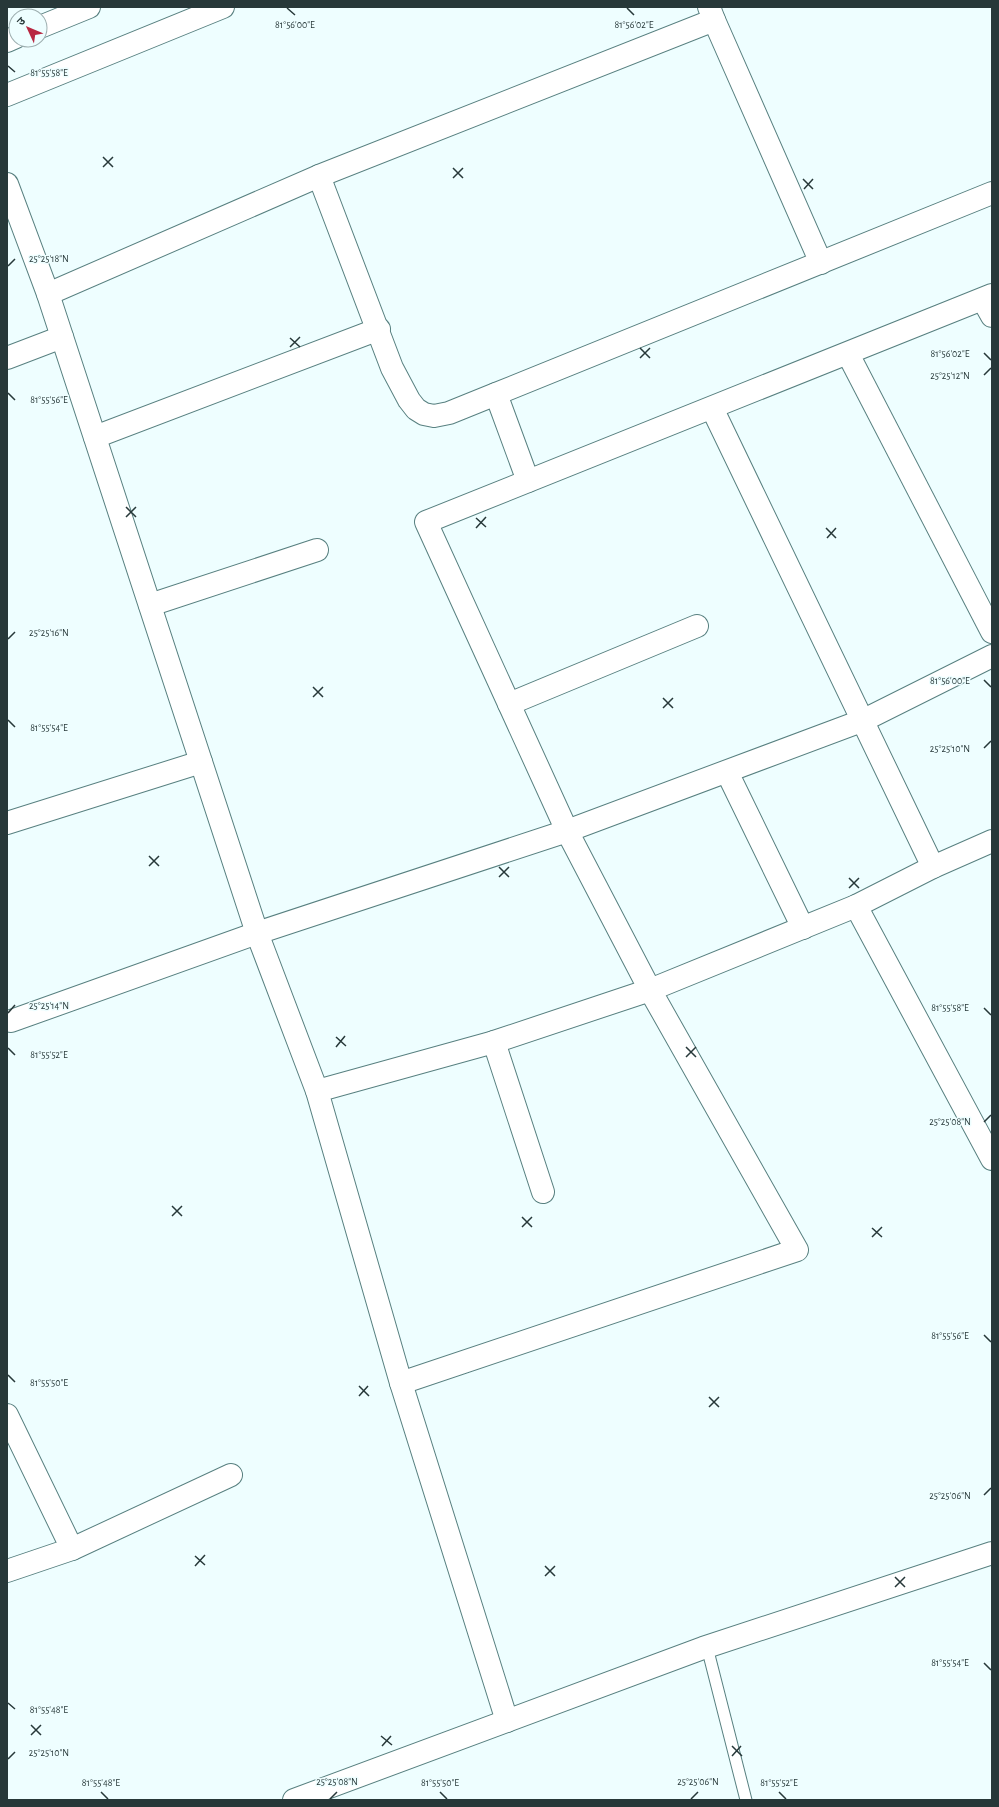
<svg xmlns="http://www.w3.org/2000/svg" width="999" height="1807" font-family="'Alegreya Sans','Noto Sans Devanagari',sans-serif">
	<rect width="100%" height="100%" fill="#eefeff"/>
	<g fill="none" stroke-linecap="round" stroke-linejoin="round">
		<!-- lane casing -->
		<g stroke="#588080" stroke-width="13">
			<polyline id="lane" points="707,1647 746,1800"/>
		</g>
		<!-- street casing -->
		<g stroke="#588080" stroke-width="24">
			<g id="street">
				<polyline points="714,20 821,263"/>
				<polyline points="40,27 89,7"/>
				<polyline points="7,41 16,37"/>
				<polyline points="7,95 223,7"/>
				<polyline points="319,176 392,368 409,400 416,409 424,414 434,416 449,413 496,394 992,193"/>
				<polyline points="7,184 48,294 257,933 317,1091 401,1383 507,1721"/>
				<polyline points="48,294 319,176 714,20 709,7"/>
				<polyline points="983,300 992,316"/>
				<polyline points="848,354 992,632"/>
				<polyline points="7,358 62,337"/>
				<polyline points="496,394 528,481"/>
				<polyline points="712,408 933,867"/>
				<polyline points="95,437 379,329"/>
				<polyline points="150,605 317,550"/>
				<polyline points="509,704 697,626"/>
				<polyline points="727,772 803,928"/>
				<polyline points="7,823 201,762"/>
				<polyline points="856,906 992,1159"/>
				<polyline points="11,1021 257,933 567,831 864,720 992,656"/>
				<polyline points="494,1042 543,1192"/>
				<polyline points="317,1091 494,1042 650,990 856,906 933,867 992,841"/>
				<polyline points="401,1383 797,1250 650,990 567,831 426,522 992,295"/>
				<polyline points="7,1415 72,1549 7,1571"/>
				<polyline points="72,1549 231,1475"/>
			</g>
		</g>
		<!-- secondary casing -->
		<g stroke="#588080" stroke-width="24">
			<polyline id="secondary" points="294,1800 703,1648 992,1553"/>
		</g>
		<!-- lane -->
		<use href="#lane" stroke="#fff" stroke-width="11"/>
		<!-- street -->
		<use href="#street" stroke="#fff" stroke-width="22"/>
		<!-- secondary -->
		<use href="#secondary" stroke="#fff" stroke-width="22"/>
	</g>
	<!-- ticks -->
	<path fill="none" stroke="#273839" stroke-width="1.5" d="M287 8 295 15M627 8 634 15M8 66 15 72M103 157 113 167M103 167 113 157M453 168 463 178M453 178 463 168M803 179 813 189M804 189 813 179M8 266 15 259M290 338 300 347M290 347 300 337M640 348 650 358M984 353 991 360M640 358 650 348M984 375 991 368M8 393 15 400M126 507 136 517M126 517 136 507M476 518 486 527M476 528 486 517M826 528 836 538M827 538 836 528M8 639 15 632M984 680 991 687M313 687 323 697M313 697 323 687M663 698 673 708M663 708 673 698M8 720 15 727M984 748 991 741M149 856 159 866M149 866 159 856M499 867 509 877M499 877 509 867M849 878 859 888M849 888 859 878M984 1008 991 1015M8 1013 15 1005M336 1037 346 1046M336 1047 345 1036M686 1047 696 1057M8 1048 15 1055M686 1057 696 1047M984 1122 991 1115M172 1206 182 1216M172 1216 182 1206M522 1217 532 1227M522 1227 532 1217M872 1228 882 1237M872 1237 882 1227M984 1335 991 1342M8 1375 15 1382M359 1386 369 1396M359 1396 368 1386M709 1397 719 1407M709 1407 719 1397M984 1495 991 1488M195 1556 205 1565M195 1566 205 1555M545 1566 555 1576M545 1576 555 1566M895 1577 905 1587M895 1587 905 1577M984 1663 991 1670M8 1703 15 1709M31 1725 41 1735M31 1735 41 1725M381 1736 392 1745M382 1746 391 1736M732 1746 742 1756M732 1756 741 1746M8 1759 15 1752M101 1792 108 1799M440 1792 447 1799M779 1792 786 1799M330 1799 337 1792M691 1799 698 1792"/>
	<g font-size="10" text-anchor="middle" fill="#273839" stroke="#eefeff" stroke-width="3" stroke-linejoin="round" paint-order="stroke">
		<text x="295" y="28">81°56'00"E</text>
		<text x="634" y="28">81°56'02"E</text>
		<text x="49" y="76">81°55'58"E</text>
		<text x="49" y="262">25°25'18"N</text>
		<text x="950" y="357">81°56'02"E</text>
		<text x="950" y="379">25°25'12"N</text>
		<text x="49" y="403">81°55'56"E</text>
		<text x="49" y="636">25°25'16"N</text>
		<text x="950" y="684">81°56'00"E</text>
		<text x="49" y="731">81°55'54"E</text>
		<text x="950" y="752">25°25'10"N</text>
		<text x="49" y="1009">25°25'14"N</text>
		<text x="950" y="1011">81°55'58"E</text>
		<text x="49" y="1058">81°55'52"E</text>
		<text x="950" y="1125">25°25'08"N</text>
		<text x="950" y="1339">81°55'56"E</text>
		<text x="49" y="1386">81°55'50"E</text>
		<text x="950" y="1499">25°25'06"N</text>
		<text x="950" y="1666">81°55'54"E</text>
		<text x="49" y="1713">81°55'48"E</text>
		<text x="49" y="1756">25°25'10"N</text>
		<text x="337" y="1785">25°25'08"N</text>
		<text x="698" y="1785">25°25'06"N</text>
		<text x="101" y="1786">81°55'48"E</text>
		<text x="440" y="1786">81°55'50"E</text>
		<text x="779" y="1786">81°55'52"E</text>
	</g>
	<!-- border -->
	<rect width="999" height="1807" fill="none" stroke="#273839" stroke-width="16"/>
	<!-- north arrow -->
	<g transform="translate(28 28) rotate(314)"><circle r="19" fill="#eefeff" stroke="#9eafb0"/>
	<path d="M0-3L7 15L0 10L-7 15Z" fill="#b82741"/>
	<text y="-6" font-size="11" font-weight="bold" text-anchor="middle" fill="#273839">उ</text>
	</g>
</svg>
